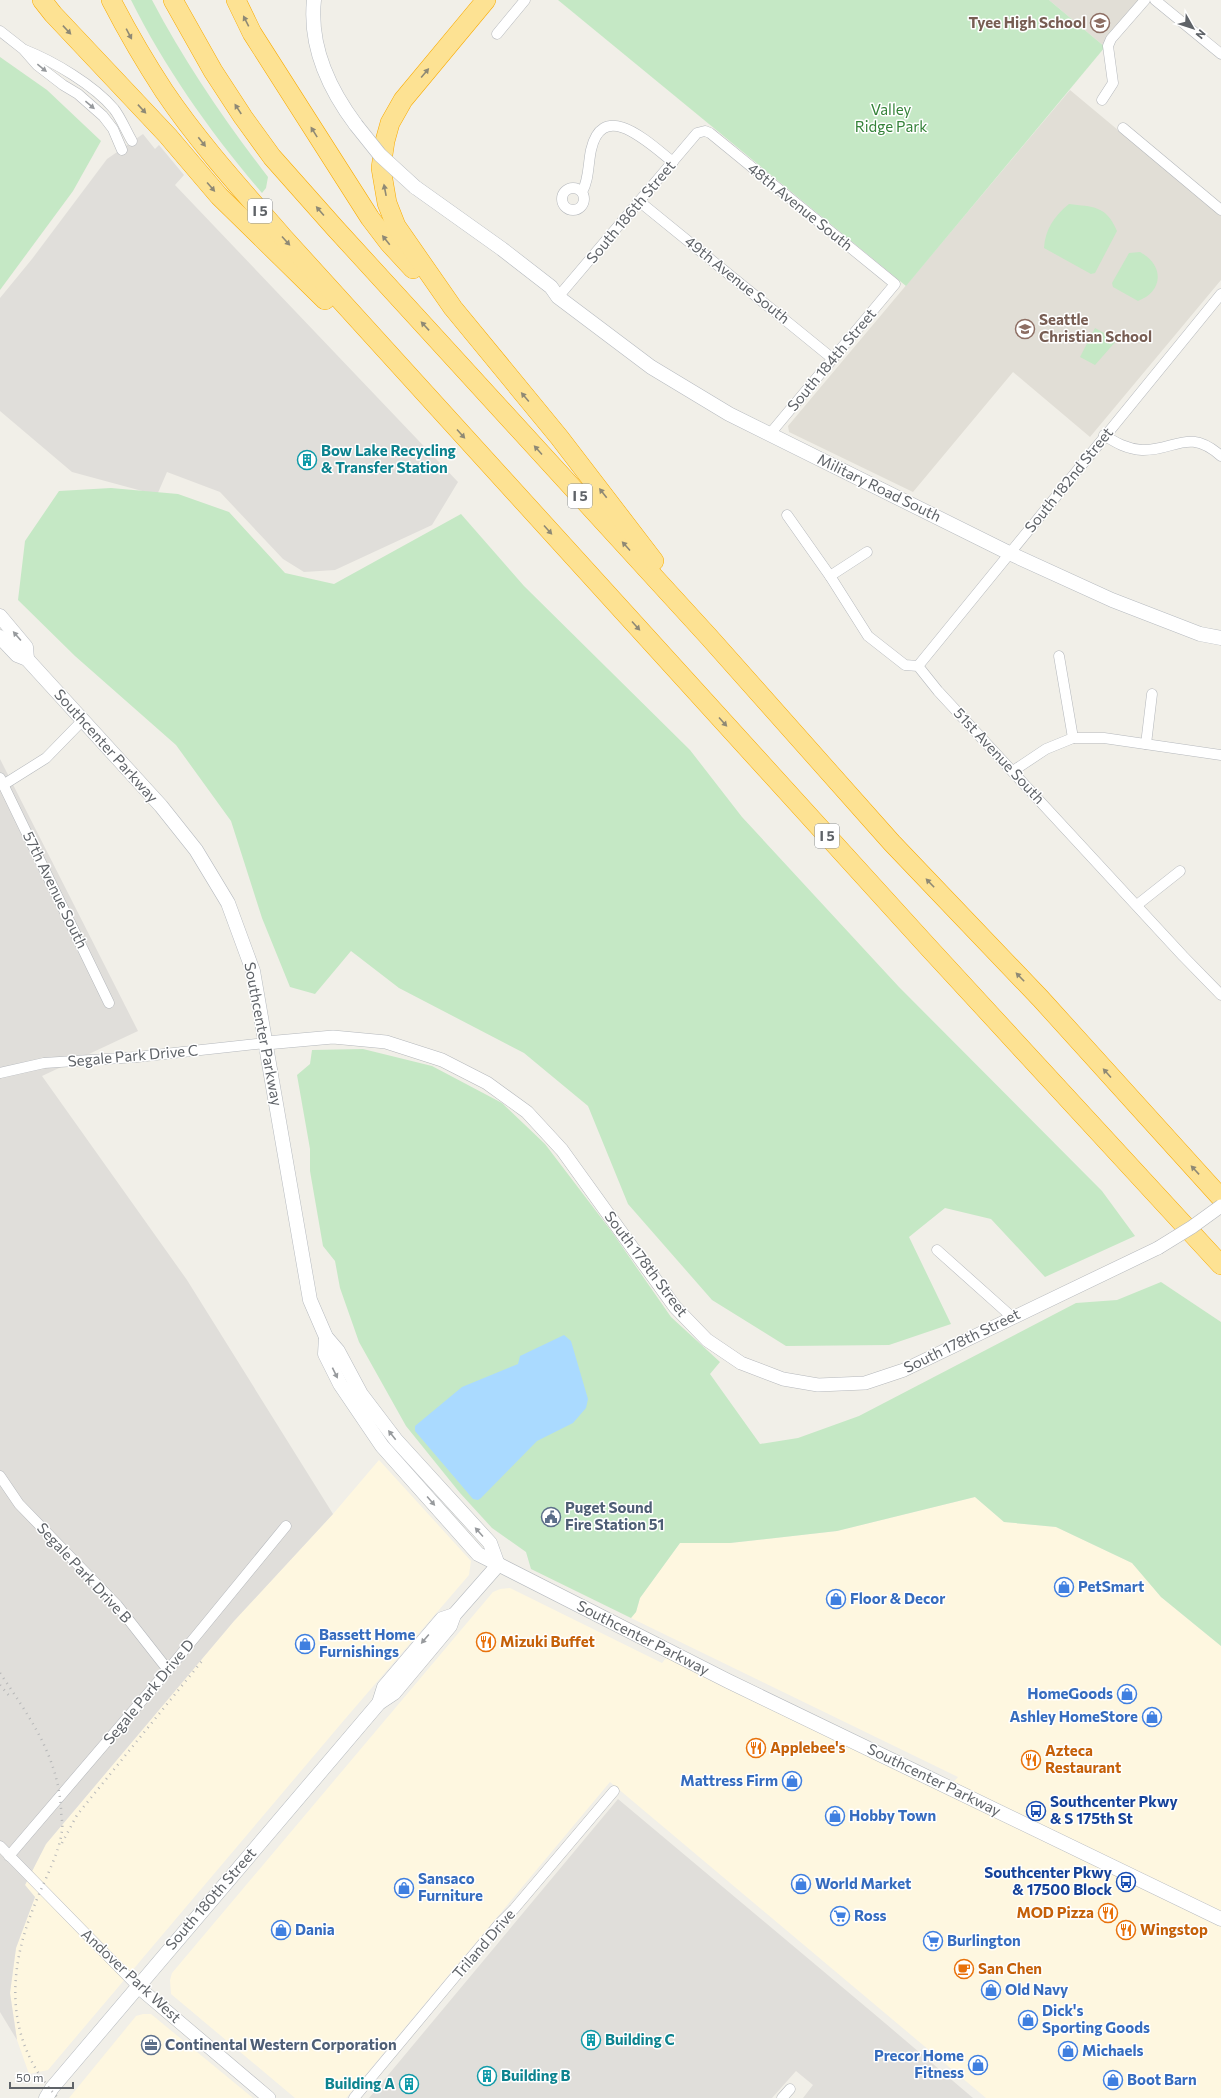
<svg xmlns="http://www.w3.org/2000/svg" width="1221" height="2098" font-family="Commissioner,sans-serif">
	<rect width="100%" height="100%" fill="#f1efe8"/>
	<!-- commercial -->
	<g fill="#fef7e0">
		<polygon points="379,1460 471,1561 469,1575 345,1719 48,2070 29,2074 17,2040 10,1993 16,1948 35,1897 25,1885 46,1844 234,1621 333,1514"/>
		<polygon points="975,1497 1004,1522 1056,1527 1132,1563 1161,1597 1221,1646 1221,2098 986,2098 610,1782 346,2098 295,2098 171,1994 170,1980 172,1973 493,1592 500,1589 510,1588 662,1663 671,1652 949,1787 958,1777 631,1618 636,1612 640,1598 680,1543 730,1543 837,1531"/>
		<polygon points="143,2014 151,2014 253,2098 69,2098 136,2016"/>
	</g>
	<!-- industrial -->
	<g fill="#e0deda">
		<polygon points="143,134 155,149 159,145 184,175 175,185 458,482 432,525 335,570 304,572 283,559 220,492 167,472 157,495 72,472 0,411 0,298 32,259 107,159"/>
		<polygon points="0,759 138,1031 42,1076 187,1280 333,1514 234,1621 46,1844 25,1885 35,1897 16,1948 10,1993 17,2040 0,2012"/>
		<polygon points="618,1799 879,2018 973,2098 803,2098 813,2085 796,2071 772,2098 369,2098"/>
	</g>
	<!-- education -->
	<g fill="#e1ded6">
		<polygon points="1049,0 1141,0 1105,47"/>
		<polygon points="1070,90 1221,216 1221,280 1090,437 1013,372 913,492 789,432 788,426"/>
	</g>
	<!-- green -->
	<g fill="#c5e8c5">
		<path d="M131 0H152C185 63 225 121 268 177L266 188 262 193C211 133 166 70 131 0Z"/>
		<polygon points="558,0 1049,0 1105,47 906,286"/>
		<polygon points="0,57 47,90 101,141 73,191 0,290"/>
		<path d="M1069 204C1093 207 1106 205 1117 231L1095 273 1091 274 1044 248C1045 230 1054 216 1069 204Z"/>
		<path d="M1140 252C1164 265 1164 291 1138 301L1113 287 1112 283 1129 253Z"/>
		<polygon points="1095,328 1117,340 1095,365 1080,357"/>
		<polygon points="111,488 178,494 229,512 285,573 334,584 461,514 524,586 690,750 742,817 899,987 1102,1191 1135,1236 1045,1277 991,1219 945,1208 909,1237 951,1324 889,1345 786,1346 712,1300 628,1204 588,1106 524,1053 399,988 351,951 315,994 290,987 262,918 231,821 176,745 75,656 18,600 25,541 59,491"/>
		<polygon points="363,1049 432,1066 502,1103 545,1144 612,1232 671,1317 720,1362 710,1374 760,1444 798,1438 859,1416 1076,1303 1117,1300 1161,1282 1221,1322 1221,1646 1161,1597 1132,1563 1056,1527 1004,1522 975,1497 837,1531 730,1543 680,1543 640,1598 636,1612 631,1618 531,1569 526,1552 492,1528 460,1493 406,1426 359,1342 340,1288 335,1261 323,1246 310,1171 310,1149 297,1075 310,1064 312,1050"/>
	</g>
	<!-- water -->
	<polygon fill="#aadaff" points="564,1335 571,1341 588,1399 586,1408 573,1423 537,1441 481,1498 478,1500 473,1499 415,1431 415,1426 462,1387 518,1364 520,1356"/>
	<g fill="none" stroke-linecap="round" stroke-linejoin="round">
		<!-- minor casing -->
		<g stroke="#b5b8bc" stroke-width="11">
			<g id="minor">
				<polyline points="1155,0 1221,54"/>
				<polyline points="0,31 23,49 37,65 63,85 78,94 103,116 113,129 122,150"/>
				<polyline points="497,34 525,0"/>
				<path d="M25 50C53 61 94 85 114 109 121 118 126 131 132 141"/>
				<polyline points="1102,100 1113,83 1108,46 1111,39 1145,0"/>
				<polyline points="1123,128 1221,210"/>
				<circle cx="573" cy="199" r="11"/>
				<path d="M582 192C589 180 588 164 591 150 603 97 651 145 673 162"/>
				<polyline points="640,202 833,359"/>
				<polyline points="558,297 697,133 705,131 710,133 895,284 769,435"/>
				<path d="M1104 435C1116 443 1127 449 1142 450 1175 451 1188 427 1221 456"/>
				<polyline points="787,515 830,576 868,636 905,665 918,666 938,691 1183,956 1221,995"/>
				<polyline points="830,576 867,552"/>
				<polyline points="1059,656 1073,738"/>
				<polyline points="918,666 1221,294"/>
				<polyline points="1146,744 1152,694"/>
				<polyline points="1013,771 1046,749 1073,738 1104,738 1221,755"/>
				<polyline points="0,778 109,1003"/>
				<polyline points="3,785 46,758 83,720"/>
				<polyline points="1137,905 1180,871"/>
				<polyline points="0,1073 44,1063 137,1057 266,1043"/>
				<polyline points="937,1250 1012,1317"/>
				<polyline points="0,1476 19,1504 117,1605 168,1670"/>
				<polyline points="0,1846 137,1986"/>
				<polyline points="9,1856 168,1670 286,1526"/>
				<polyline points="354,2098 499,1924 514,1909 614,1791"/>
				<polyline points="782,2098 790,2089"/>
			</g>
		</g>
		<!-- tertiary casing -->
		<g stroke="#b5b8bc" stroke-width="14">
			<g id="tertiary">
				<polyline points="266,1043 333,1037 386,1042 442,1060 487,1083 527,1112 562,1150 675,1307 707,1340 741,1363 783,1379 818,1385 865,1383 904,1370 1158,1248"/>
				<polyline points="137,1986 269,2098"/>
			</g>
		</g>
		<!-- secondary casing -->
		<g stroke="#b6babf" stroke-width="15">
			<g id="secondary">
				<path d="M314 0C309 46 329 89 356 125"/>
				<polyline points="415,187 502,249 551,287 558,297 651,367 729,414 1009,553 1112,600 1200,634 1221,638"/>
				<polyline points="0,616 26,647 27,659"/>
				<polyline points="0,637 17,655 27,659 161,806 196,850 228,903 253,971 310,1300 326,1337 338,1351 361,1394 396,1440 490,1543 498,1565"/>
				<polyline points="326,1337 325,1354 340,1384 382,1446 478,1554 728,1681 1221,1919"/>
				<polyline points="379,1703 384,1687 442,1619 454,1615"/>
				<polyline points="46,2098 52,2088 379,1703 394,1693 450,1626 454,1615 498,1565"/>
			</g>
		</g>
		<!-- motorway casing -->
		<g stroke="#f9ab00" stroke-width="20">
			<g id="motorway">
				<polyline points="42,0 53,14 168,136 219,196 325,300"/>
				<path d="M111 0C127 31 145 62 164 91 199 143 242 190 283 237L929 948 1221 1265"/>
				<polyline points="173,0 213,71 243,117 272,157 335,228 709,637 892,843 1041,999 1221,1198"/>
				<polyline points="236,0 252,33 370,218 389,243 413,269"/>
				<polyline points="486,0 403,100 390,123 385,141 381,168 387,203 396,226 453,308 559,437 654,561"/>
			</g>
		</g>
		<!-- minor -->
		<use href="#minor" stroke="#fff" stroke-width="10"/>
		<!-- tertiary -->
		<use href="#tertiary" stroke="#fff" stroke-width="13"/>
		<!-- secondary -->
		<use href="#secondary" stroke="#fff" stroke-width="14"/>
		<!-- motorway -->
		<use href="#motorway" stroke="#fde293" stroke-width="19"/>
		<!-- rail -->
		<g stroke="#b6b7b8" stroke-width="2.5" stroke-dasharray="1 5" stroke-linecap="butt">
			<path d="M0 1673C29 1716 58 1756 61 1809 61 1816 63 1823 62 1830 60 1852 43 1883 35 1904 7 1971 4 2041 58 2098"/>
			<polyline points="0,1685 11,1698"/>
			<polyline points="62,1843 77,1815 202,1661"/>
		</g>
		<!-- tertiary-bridge casing -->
		<g stroke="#b5b8bc" stroke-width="14" stroke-linecap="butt">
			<polyline id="tertiary-bridge" points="1158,1248 1192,1227 1221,1206"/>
		</g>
		<!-- secondary-bridge casing -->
		<g stroke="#b6babf" stroke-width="15" stroke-linecap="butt">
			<polyline id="secondary-bridge" points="356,125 380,155 415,187"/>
		</g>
		<!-- tertiary-bridge -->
		<use href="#tertiary-bridge" stroke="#fff" stroke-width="13"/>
		<!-- secondary-bridge -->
		<use href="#secondary-bridge" stroke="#fff" stroke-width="14"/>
	</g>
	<!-- one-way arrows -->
	<defs><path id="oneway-solid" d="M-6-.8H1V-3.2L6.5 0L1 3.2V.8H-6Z"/></defs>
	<g fill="#8e8975">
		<use href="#oneway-solid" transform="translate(246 21) rotate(-117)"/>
		<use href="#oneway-solid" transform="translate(67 30) rotate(47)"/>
		<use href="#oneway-solid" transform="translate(129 34) rotate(62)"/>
		<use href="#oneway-solid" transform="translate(425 73) rotate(-50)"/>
		<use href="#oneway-solid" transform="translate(142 109) rotate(47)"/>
		<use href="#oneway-solid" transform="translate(238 109) rotate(-123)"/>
		<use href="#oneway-solid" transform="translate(314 132) rotate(-122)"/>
		<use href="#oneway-solid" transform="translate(202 142) rotate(52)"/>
		<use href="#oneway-solid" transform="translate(211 187) rotate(49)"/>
		<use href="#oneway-solid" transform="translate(385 190) rotate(-101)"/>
		<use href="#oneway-solid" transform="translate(320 211) rotate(-131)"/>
		<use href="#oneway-solid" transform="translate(386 240) rotate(-129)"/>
		<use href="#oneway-solid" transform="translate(286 241) rotate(48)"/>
		<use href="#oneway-solid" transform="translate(425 326) rotate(-133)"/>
		<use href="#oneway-solid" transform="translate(525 397) rotate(-130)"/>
		<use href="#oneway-solid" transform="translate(461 434) rotate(48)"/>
		<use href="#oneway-solid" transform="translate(538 450) rotate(-132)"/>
		<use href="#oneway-solid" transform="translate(603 493) rotate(-128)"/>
		<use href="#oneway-solid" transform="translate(548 530) rotate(48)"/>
		<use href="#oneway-solid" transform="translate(626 546) rotate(-132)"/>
		<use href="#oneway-solid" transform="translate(636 626) rotate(48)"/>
		<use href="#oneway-solid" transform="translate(723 722) rotate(48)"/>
		<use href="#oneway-solid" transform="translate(930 883) rotate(-134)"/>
		<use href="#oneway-solid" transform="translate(1020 977) rotate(-134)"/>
		<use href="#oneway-solid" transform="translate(1107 1073) rotate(-132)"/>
		<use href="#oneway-solid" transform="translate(1195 1170) rotate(-133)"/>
	</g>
	<g fill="#979a9d">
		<use href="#oneway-solid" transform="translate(42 68) rotate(39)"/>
		<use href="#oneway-solid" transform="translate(90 105) rotate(40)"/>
		<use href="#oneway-solid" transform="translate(17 636) rotate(-131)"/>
		<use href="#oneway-solid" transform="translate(335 1373) rotate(64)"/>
		<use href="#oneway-solid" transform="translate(392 1435) rotate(-128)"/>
		<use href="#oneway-solid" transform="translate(431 1501) rotate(49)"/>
		<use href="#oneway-solid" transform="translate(479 1532) rotate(-132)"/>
		<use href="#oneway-solid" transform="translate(425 1639) rotate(130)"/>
	</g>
	<!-- icons -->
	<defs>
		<g id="school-ring" transform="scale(1)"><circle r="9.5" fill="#fff" stroke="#8d6e63" stroke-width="1.5"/><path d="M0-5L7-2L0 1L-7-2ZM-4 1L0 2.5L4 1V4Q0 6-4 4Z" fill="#8d6e63"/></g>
		<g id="building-ring" transform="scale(1)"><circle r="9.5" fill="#fff" stroke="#0f9aa8" stroke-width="1.5"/><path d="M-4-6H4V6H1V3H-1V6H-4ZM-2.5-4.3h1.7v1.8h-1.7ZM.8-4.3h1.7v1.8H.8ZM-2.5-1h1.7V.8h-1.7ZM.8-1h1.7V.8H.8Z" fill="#0f9aa8"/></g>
		<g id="civic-ring" transform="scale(1)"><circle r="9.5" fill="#fff" stroke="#5c6f8a" stroke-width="1.5"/><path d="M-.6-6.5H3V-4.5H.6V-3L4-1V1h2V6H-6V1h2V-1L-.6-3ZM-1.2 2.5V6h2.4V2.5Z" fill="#5c6f8a"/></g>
		<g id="shop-ring" transform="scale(1)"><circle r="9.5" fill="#fff" stroke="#3f7fe0" stroke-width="1.5"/><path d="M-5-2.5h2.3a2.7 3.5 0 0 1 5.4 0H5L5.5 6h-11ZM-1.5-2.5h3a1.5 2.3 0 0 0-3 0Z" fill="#3f7fe0"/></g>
		<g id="restaurant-ring" transform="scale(1)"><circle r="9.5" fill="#fff" stroke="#e8710a" stroke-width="1.5"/><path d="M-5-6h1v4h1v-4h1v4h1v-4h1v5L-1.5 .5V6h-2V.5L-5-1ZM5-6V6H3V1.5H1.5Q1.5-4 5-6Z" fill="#e8710a"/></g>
		<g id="bus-ring" transform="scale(1)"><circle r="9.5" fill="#fff" stroke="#1a4fb4" stroke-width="1.5"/><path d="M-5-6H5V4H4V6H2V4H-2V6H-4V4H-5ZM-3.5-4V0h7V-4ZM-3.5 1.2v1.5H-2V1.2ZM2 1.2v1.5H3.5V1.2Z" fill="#1a4fb4"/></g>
		<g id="supermarket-ring" transform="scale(1)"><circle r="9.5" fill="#fff" stroke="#3f7fe0" stroke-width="1.5"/><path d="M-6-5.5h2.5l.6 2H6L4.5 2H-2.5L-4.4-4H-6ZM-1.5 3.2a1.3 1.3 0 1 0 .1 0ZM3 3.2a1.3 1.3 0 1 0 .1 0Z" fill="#3f7fe0"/></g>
		<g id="cafe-ring" transform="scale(1)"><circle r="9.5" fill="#fff" stroke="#e8710a" stroke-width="1.5"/><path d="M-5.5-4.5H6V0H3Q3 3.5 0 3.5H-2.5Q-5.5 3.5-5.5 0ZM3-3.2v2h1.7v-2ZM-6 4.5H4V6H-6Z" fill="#e8710a"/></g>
		<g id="office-ring" transform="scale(1)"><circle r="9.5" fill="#fff" stroke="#5c6f8a" stroke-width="1.5"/><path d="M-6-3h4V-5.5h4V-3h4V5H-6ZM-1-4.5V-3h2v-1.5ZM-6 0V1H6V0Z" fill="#5c6f8a"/></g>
	</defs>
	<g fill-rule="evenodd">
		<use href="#school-ring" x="1100" y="23"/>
		<use href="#school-ring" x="1025" y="329"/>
		<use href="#building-ring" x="307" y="460"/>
		<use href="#civic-ring" x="551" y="1517"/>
		<use href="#shop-ring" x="1064" y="1587"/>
		<use href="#shop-ring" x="836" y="1599"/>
		<use href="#restaurant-ring" x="486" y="1642"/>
		<use href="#shop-ring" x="305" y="1644"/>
		<use href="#shop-ring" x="1127" y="1694"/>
		<use href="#shop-ring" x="1152" y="1717"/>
		<use href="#restaurant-ring" x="756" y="1748"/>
		<use href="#restaurant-ring" x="1031" y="1760"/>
		<use href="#shop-ring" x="792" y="1781"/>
		<use href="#bus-ring" x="1036" y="1811"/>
		<use href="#shop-ring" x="835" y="1816"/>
		<use href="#bus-ring" x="1126" y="1882"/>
		<use href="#shop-ring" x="801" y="1884"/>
		<use href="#shop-ring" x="404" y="1888"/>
		<use href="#restaurant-ring" x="1108" y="1913"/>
		<use href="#supermarket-ring" x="840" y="1916"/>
		<use href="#shop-ring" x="281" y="1930"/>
		<use href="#restaurant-ring" x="1126" y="1930"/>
		<use href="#supermarket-ring" x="933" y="1941"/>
		<use href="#cafe-ring" x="964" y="1969"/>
		<use href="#shop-ring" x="991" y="1990"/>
		<use href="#shop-ring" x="1028" y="2020"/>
		<use href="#building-ring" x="591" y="2040"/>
		<use href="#office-ring" x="151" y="2045"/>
		<use href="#shop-ring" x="1068" y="2051"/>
		<use href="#shop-ring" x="978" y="2065"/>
		<use href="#building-ring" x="487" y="2076"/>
		<use href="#shop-ring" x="1113" y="2080"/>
		<use href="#building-ring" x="409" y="2084"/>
	</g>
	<g text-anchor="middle" stroke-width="3" stroke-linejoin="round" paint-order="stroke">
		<!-- shield labels -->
		<g fill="#fff" stroke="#8f9295" stroke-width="1">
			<rect x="248" y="199" width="24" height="24" rx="3"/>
			<rect x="568" y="484" width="24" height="24" rx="3"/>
			<rect x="815" y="824" width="24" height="24" rx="3"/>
		</g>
		<g font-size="14" font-weight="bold" fill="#5f6368">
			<text x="260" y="216">I 5</text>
			<text x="580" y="501">I 5</text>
			<text x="827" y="841">I 5</text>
		</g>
		<!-- education labels -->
		<g font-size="15" font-weight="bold" fill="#785e54" stroke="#fff" text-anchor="end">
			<text x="1086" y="28">Tyee High School</text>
			<text x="1039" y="325" text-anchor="start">Seattle<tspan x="1039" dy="17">Christian School</tspan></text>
		</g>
		<!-- park labels -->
		<g font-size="15" fill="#348238" stroke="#fff">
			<text x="891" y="115">Valley<tspan x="891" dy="17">Ridge Park</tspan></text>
		</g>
		<!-- street labels -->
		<g font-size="15" fill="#5f6368" stroke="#fff">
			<text transform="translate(800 207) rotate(39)" y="5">48th Avenue South</text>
			<text transform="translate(631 212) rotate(-50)" y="5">South 186th Street</text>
			<text transform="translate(737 280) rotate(39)" y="5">49th Avenue South</text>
			<text transform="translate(832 360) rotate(-50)" y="5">South 184th Street</text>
			<text transform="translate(1069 480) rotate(-51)" y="5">South 182nd Street</text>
			<text transform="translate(879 488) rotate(26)" y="5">Military Road South</text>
			<text transform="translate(106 746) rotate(48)" y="5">Southcenter Parkway</text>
			<text transform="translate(999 756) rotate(47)" y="5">51st Avenue South</text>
			<text transform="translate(55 890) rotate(64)" y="5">57th Avenue South</text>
			<text transform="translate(263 1034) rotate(79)" y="5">Southcenter Parkway</text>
			<text transform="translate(133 1056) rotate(-5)" y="5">Segale Park Drive C</text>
			<text transform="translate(646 1264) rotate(53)" y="5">South 178th Street</text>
			<text transform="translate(962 1341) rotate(-26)" y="5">South 178th Street</text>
			<text transform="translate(84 1573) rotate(47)" y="5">Segale Park Drive B</text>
			<text transform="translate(643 1638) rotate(27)" y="5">Southcenter Parkway</text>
			<text transform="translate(149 1692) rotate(-50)" y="5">Segale Park Drive D</text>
			<text transform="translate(934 1780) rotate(26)" y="5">Southcenter Parkway</text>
			<text transform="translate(211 1899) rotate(-49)" y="5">South 180th Street</text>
			<text transform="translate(484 1944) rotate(-49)" y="5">Triland Drive</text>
			<text transform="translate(131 1976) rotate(43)" y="5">Andover Park West</text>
		</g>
		<!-- culture labels -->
		<g font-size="15" font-weight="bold" fill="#0d838f" stroke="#fff" text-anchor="start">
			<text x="321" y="456">Bow Lake Recycling<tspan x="321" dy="17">&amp; Transfer Station</tspan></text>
			<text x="605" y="2045">Building C</text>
			<text x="501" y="2081">Building B</text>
			<text x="395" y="2089" text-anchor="end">Building A</text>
		</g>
		<!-- service labels -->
		<g font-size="15" font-weight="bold" fill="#4e5e75" stroke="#fff" text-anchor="start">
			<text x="565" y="1513">Puget Sound<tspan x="565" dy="17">Fire Station 51</tspan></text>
			<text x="165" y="2050">Continental Western Corporation</text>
		</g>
		<!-- shop labels -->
		<g font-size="15" font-weight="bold" fill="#366cbe" stroke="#fff" text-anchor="start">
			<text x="1078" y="1592">PetSmart</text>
			<text x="850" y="1604">Floor &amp; Decor</text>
			<text x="319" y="1640">Bassett Home<tspan x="319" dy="17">Furnishings</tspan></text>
			<text x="1113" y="1699" text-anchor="end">HomeGoods</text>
			<text x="1138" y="1722" text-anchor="end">Ashley HomeStore</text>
			<text x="778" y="1786" text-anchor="end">Mattress Firm</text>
			<text x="849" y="1821">Hobby Town</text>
			<text x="418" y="1884">Sansaco<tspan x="418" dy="17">Furniture</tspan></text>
			<text x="815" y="1889">World Market</text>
			<text x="854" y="1921">Ross</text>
			<text x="295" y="1935">Dania</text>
			<text x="947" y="1946">Burlington</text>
			<text x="1005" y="1995">Old Navy</text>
			<text x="1042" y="2016">Dick's<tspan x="1042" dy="17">Sporting Goods</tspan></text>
			<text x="1082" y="2056">Michaels</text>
			<text x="964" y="2061" text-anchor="end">Precor Home<tspan x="964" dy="17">Fitness</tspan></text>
			<text x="1127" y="2085">Boot Barn</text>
		</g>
		<!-- food labels -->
		<g font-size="15" font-weight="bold" fill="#c56008" stroke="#fff" text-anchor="start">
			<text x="500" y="1647">Mizuki Buffet</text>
			<text x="770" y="1753">Applebee's</text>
			<text x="1045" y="1756">Azteca<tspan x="1045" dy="17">Restaurant</tspan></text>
			<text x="1094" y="1918" text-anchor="end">MOD Pizza</text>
			<text x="1140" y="1935">Wingstop</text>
			<text x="978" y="1974">San Chen</text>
		</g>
		<!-- transit labels -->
		<g font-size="15" font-weight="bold" fill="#164399" stroke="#fff" text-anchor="start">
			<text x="1050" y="1807">Southcenter Pkwy<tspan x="1050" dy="17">&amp; S 175th St</tspan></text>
			<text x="1112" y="1878" text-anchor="end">Southcenter Pkwy<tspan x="1112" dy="17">&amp; 17500 Block</tspan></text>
		</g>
	</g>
	<!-- north arrow -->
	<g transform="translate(1193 28) rotate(129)" stroke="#ffffff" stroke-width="3" paint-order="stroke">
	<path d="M0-3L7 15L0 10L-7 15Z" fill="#5f6368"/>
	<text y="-6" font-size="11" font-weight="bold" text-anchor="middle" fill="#5f6368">N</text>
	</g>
	<!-- scale -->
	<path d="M10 2082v6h63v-6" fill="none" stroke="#5f6368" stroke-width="2"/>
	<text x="16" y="2082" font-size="12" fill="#5f6368" stroke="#ffffff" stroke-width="3" paint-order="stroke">50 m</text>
</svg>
